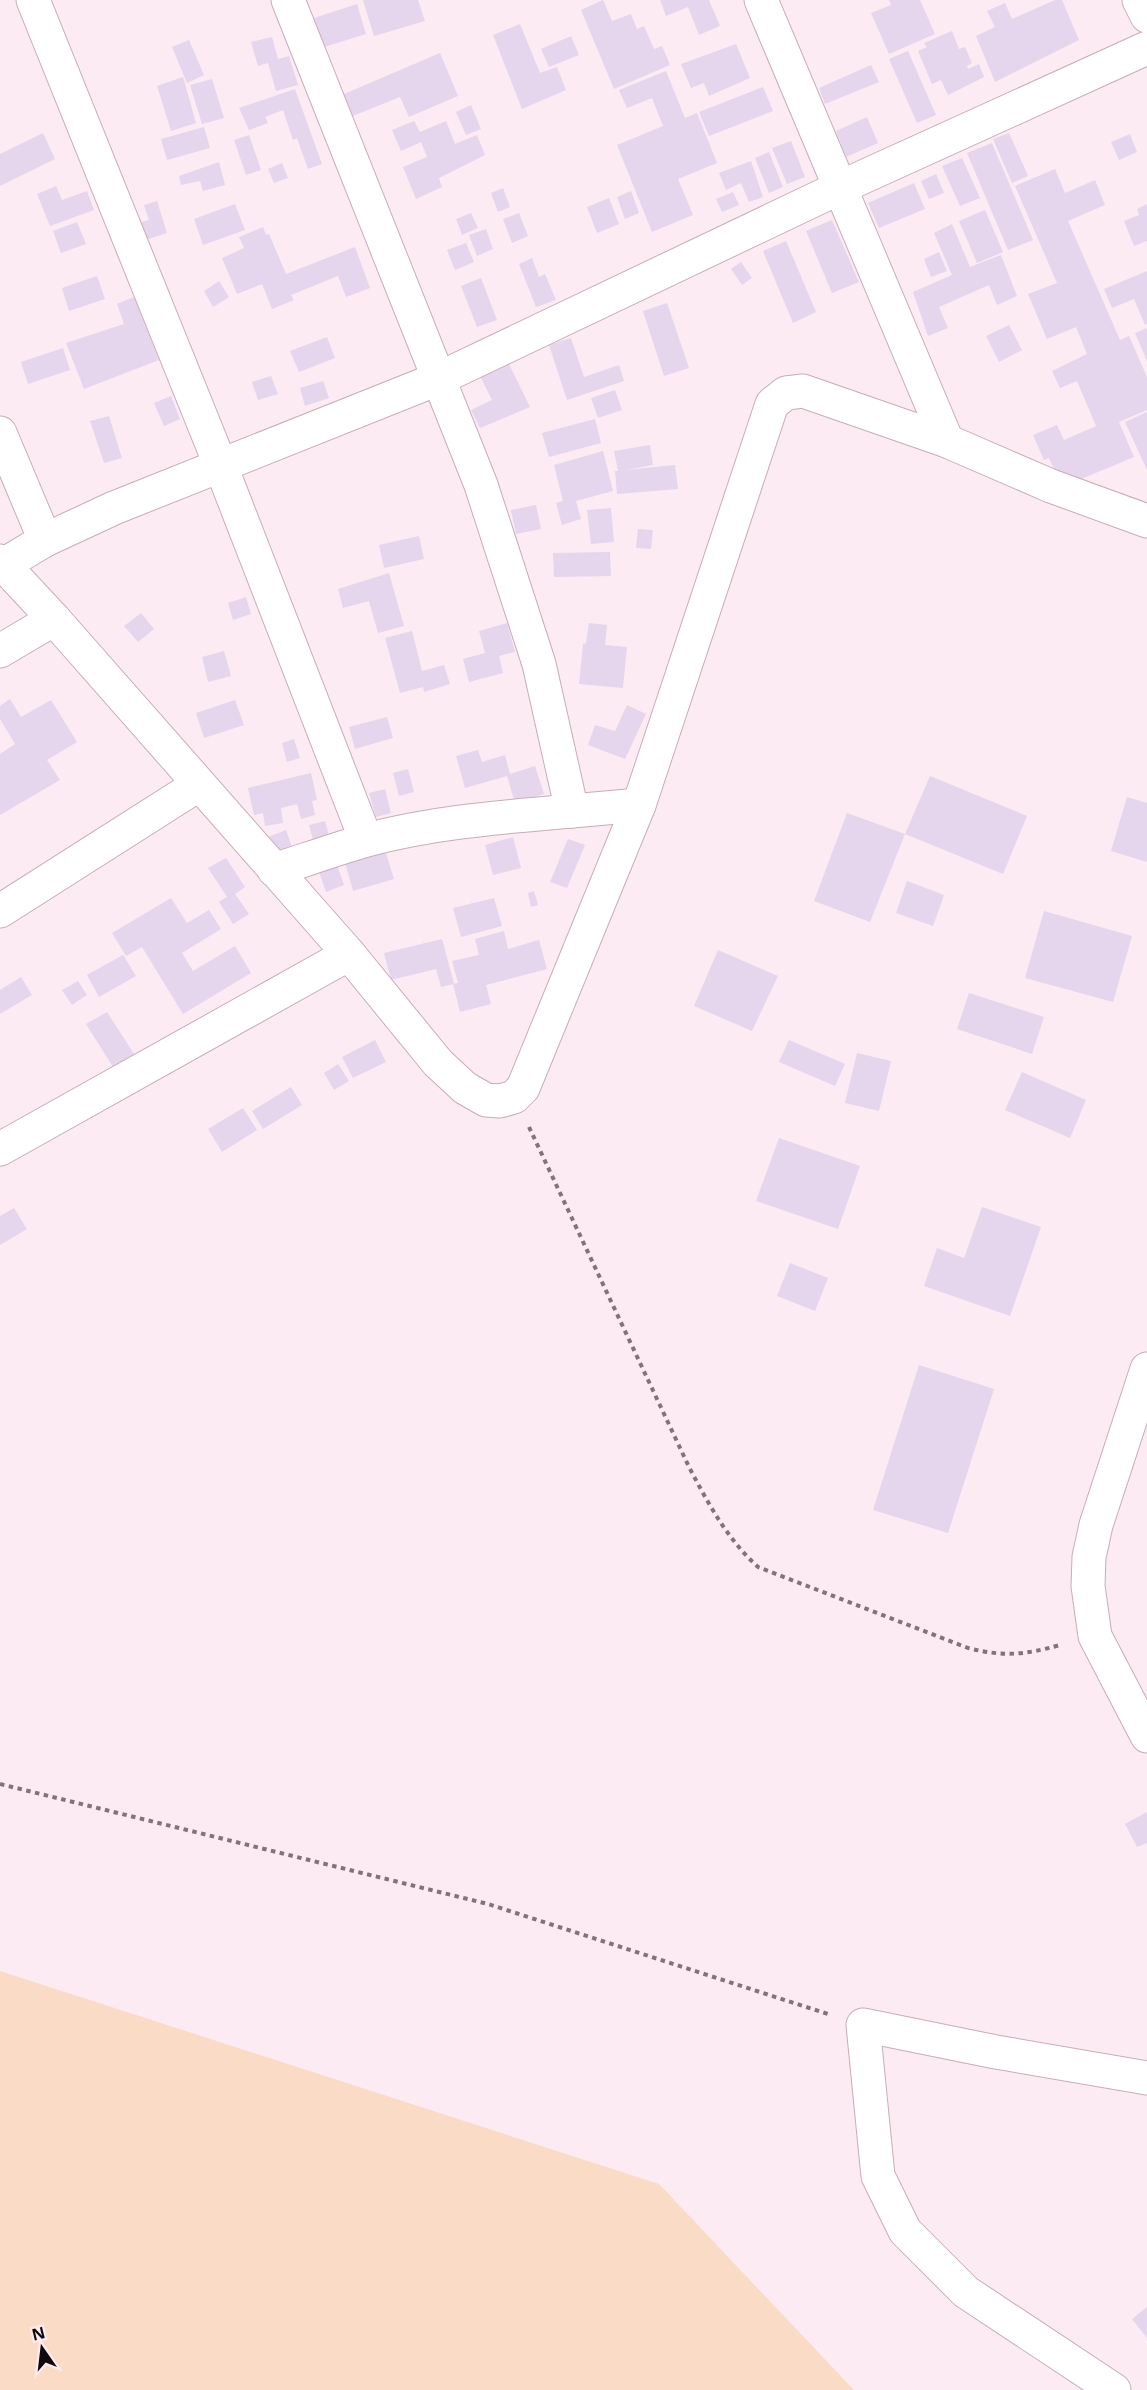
<svg xmlns="http://www.w3.org/2000/svg" width="1147" height="2390" font-family="'Noto Sans',sans-serif">
	<rect width="100%" height="100%" fill="#fdebf3"/>
	<!-- green -->
	<polygon fill="#fadcc6" points="0,1971 659,2184 854,2390 0,2390"/>
	<!-- building -->
	<g fill="#e5d5ed">
		<polygon points="363,0 418,0 425,21 374,36"/>
		<polygon points="603,0 612,21 631,14 637,29 644,26 654,49 662,46 670,65 614,89 581,10"/>
		<polygon points="660,0 709,0 720,26 699,35 688,7 666,16"/>
		<polygon points="889,0 920,0 935,34 889,54 871,13 891,5"/>
		<polygon points="1055,0 1062,0 1079,40 995,82 976,36 995,27 987,11 1005,3 1012,19"/>
		<polygon points="357,4 366,34 324,47 314,18"/>
		<polygon points="520,24 540,73 557,67 566,90 522,109 493,35"/>
		<polygon points="952,31 959,49 965,47 972,63 967,66 968,69 979,64 984,77 948,95 941,80 932,84 918,51 927,47 924,43"/>
		<polygon points="571,36 579,55 549,67 541,49"/>
		<polygon points="272,37 278,59 289,56 298,85 276,91 268,63 258,66 251,42"/>
		<polygon points="189,40 204,75 187,83 172,47"/>
		<polygon points="736,44 750,78 709,96 704,83 691,88 681,64"/>
		<polygon points="908,51 936,115 917,123 889,59"/>
		<polygon points="440,53 458,96 409,117 400,97 353,116 344,94"/>
		<polygon points="871,65 879,82 825,104 819,88"/>
		<polygon points="666,71 685,118 697,113 717,163 678,179 693,215 652,232 617,145 663,126 652,98 627,108 619,90"/>
		<polygon points="183,77 196,123 171,131 157,86"/>
		<polygon points="212,79 224,118 202,124 190,85"/>
		<polygon points="763,87 773,111 709,136 699,112"/>
		<polygon points="295,89 322,164 308,169 297,138 293,140 283,110 265,117 268,123 249,130 239,108"/>
		<polygon points="471,105 481,129 466,135 456,112"/>
		<polygon points="867,117 878,143 846,157 836,131"/>
		<polygon points="414,121 420,132 446,121 455,144 477,135 485,155 439,178 442,187 416,199 403,167 427,157 421,142 401,151 392,130"/>
		<polygon points="204,127 210,148 167,160 161,139"/>
		<polygon points="43,133 55,159 0,186 0,154"/>
		<polygon points="1009,133 1028,176 1012,183 993,139"/>
		<polygon points="1130,134 1137,152 1119,160 1111,142"/>
		<polygon points="249,135 261,170 246,175 234,140"/>
		<polygon points="791,141 805,177 787,184 772,148"/>
		<polygon points="992,143 1033,240 1008,250 967,153"/>
		<polygon points="769,152 783,187 769,193 755,158"/>
		<polygon points="962,158 980,198 960,206 942,166"/>
		<polygon points="751,161 763,197 749,202 741,183 726,190 719,173"/>
		<polygon points="219,162 225,185 203,191 200,181 181,185 179,176"/>
		<polygon points="282,163 288,178 274,183 268,169"/>
		<polygon points="1055,169 1065,193 1095,180 1105,205 1068,221 1120,340 1129,336 1147,377 1147,410 1119,422 1134,457 1062,487 1049,458 1044,460 1033,435 1057,425 1064,440 1096,426 1077,381 1060,388 1052,371 1087,354 1076,327 1047,339 1028,294 1057,283 1015,186"/>
		<polygon points="936,174 944,193 929,199 921,181"/>
		<polygon points="914,183 925,209 879,228 868,203"/>
		<polygon points="56,186 62,200 87,191 94,210 50,226 37,194"/>
		<polygon points="503,188 510,207 498,212 491,193"/>
		<polygon points="631,191 639,213 625,219 617,197"/>
		<polygon points="733,192 739,205 722,212 716,199"/>
		<polygon points="609,198 619,224 597,233 587,207"/>
		<polygon points="157,201 167,233 139,242 134,224 149,220 144,205"/>
		<polygon points="235,204 245,230 203,245 194,219"/>
		<polygon points="1147,204 1147,241 1134,246 1124,221 1139,215 1137,209"/>
		<polygon points="985,210 1003,252 977,263 959,221"/>
		<polygon points="471,213 478,228 462,235 456,219"/>
		<polygon points="519,213 528,236 512,243 503,219"/>
		<polygon points="832,220 859,282 832,293 806,231"/>
		<polygon points="77,222 86,244 61,253 53,231"/>
		<polygon points="952,224 970,267 1001,255 1017,296 997,305 989,285 939,307 948,328 928,336 913,292 952,275 934,233"/>
		<polygon points="263,227 266,235 269,234 286,274 355,247 370,288 346,297 338,276 291,295 294,300 272,309 262,284 237,294 222,258 244,248 239,237"/>
		<polygon points="486,229 493,249 477,256 469,235"/>
		<polygon points="786,241 816,312 793,323 763,251"/>
		<polygon points="466,243 474,262 455,270 447,250"/>
		<polygon points="939,252 947,271 931,277 924,259"/>
		<polygon points="532,258 539,277 545,274 556,300 536,307 519,264"/>
		<polygon points="741,262 752,278 742,285 731,269"/>
		<polygon points="1147,271 1147,324 1145,325 1134,299 1112,308 1104,289"/>
		<polygon points="97,276 105,299 69,311 62,288"/>
		<polygon points="481,278 497,320 477,327 461,286"/>
		<polygon points="219,281 229,297 213,307 204,291"/>
		<polygon points="134,297 159,360 84,389 66,343 124,324 117,304"/>
		<polygon points="667,303 689,368 664,376 643,311"/>
		<polygon points="1009,325 1022,350 999,362 986,336"/>
		<polygon points="1147,328 1147,361 1135,333"/>
		<polygon points="327,337 335,358 299,372 290,351"/>
		<polygon points="571,338 584,377 619,365 624,381 567,400 549,345"/>
		<polygon points="63,348 70,370 28,384 21,362"/>
		<polygon points="508,362 530,407 480,428 471,410 492,400 480,376"/>
		<polygon points="271,376 278,394 258,400 252,382"/>
		<polygon points="323,381 329,398 305,406 300,388"/>
		<polygon points="615,390 622,410 598,418 591,398"/>
		<polygon points="171,396 180,419 164,426 154,403"/>
		<polygon points="1147,412 1147,470 1125,422"/>
		<polygon points="109,416 122,458 104,463 90,421"/>
		<polygon points="595,419 601,443 549,457 542,433"/>
		<polygon points="650,445 653,465 626,470 675,465 678,489 617,494 615,471 618,471 614,451"/>
		<polygon points="603,451 613,491 576,501 581,519 562,525 556,503 563,501 554,465"/>
		<polygon points="536,505 541,529 516,534 511,510"/>
		<polygon points="611,508 614,542 591,544 587,510"/>
		<polygon points="638,529 653,530 651,549 636,548"/>
		<polygon points="419,536 424,559 384,568 379,545"/>
		<polygon points="610,552 611,576 554,577 553,553"/>
		<polygon points="389,573 404,626 378,633 369,601 343,608 338,589"/>
		<polygon points="246,597 251,614 233,620 228,603"/>
		<polygon points="141,613 154,629 138,642 124,626"/>
		<polygon points="507,623 515,652 499,656 503,673 469,682 463,659 485,653 479,631"/>
		<polygon points="589,623 607,625 605,645 627,647 623,688 579,684 583,644 586,643"/>
		<polygon points="412,631 422,671 444,665 450,684 424,692 423,687 400,693 385,638"/>
		<polygon points="224,651 231,676 208,682 202,657"/>
		<polygon points="10,699 21,717 51,700 77,742 47,760 60,780 0,815 0,754 15,744 0,719 0,706"/>
		<polygon points="235,700 244,725 204,738 196,713"/>
		<polygon points="627,705 646,714 625,759 588,745 595,725 615,731"/>
		<polygon points="387,717 393,738 355,749 349,727"/>
		<polygon points="294,739 300,758 287,762 282,743"/>
		<polygon points="478,750 482,762 505,755 510,774 535,766 544,794 515,803 507,776 465,788 456,756"/>
		<polygon points="408,769 414,792 399,796 393,773"/>
		<polygon points="311,773 317,800 312,801 315,815 301,819 297,804 281,808 283,823 265,826 263,813 254,815 248,788"/>
		<polygon points="930,776 1027,816 1003,874 905,834"/>
		<polygon points="385,789 391,813 376,817 369,793"/>
		<polygon points="1127,797 1147,803 1147,862 1111,851"/>
		<polygon points="847,813 905,834 870,922 814,901"/>
		<polygon points="325,821 329,836 313,840 309,825"/>
		<polygon points="286,830 292,847 274,853 268,837"/>
		<polygon points="513,837 521,868 493,875 485,845"/>
		<polygon points="568,839 585,845 567,888 550,882"/>
		<polygon points="384,847 394,879 353,891 344,859"/>
		<polygon points="226,858 245,887 235,894 249,914 233,924 219,902 227,897 208,868"/>
		<polygon points="336,862 344,885 326,892 318,869"/>
		<polygon points="907,881 944,895 933,926 896,913"/>
		<polygon points="534,891 538,905 531,907 528,893"/>
		<polygon points="171,898 187,923 209,910 221,929 182,953 193,971 235,946 251,973 183,1014 142,947 126,956 112,933"/>
		<polygon points="494,898 502,926 461,937 453,908"/>
		<polygon points="1044,911 1132,936 1113,1002 1025,978"/>
		<polygon points="504,931 508,949 539,940 547,969 486,985 491,1004 460,1012 453,984 458,983 452,961 479,955 475,939"/>
		<polygon points="442,939 454,984 441,987 436,969 391,980 384,953"/>
		<polygon points="718,950 778,976 752,1031 694,1006"/>
		<polygon points="123,955 136,976 99,997 87,975"/>
		<polygon points="21,977 32,995 0,1014 0,990"/>
		<polygon points="78,981 87,995 72,1005 62,990"/>
		<polygon points="969,993 1044,1017 1032,1054 957,1029"/>
		<polygon points="107,1012 134,1054 113,1067 86,1024"/>
		<polygon points="375,1040 386,1062 353,1078 342,1057"/>
		<polygon points="789,1040 845,1064 835,1086 779,1062"/>
		<polygon points="857,1053 891,1061 879,1111 845,1103"/>
		<polygon points="338,1064 349,1081 334,1090 324,1073"/>
		<polygon points="1022,1072 1086,1100 1070,1138 1005,1110"/>
		<polygon points="291,1087 302,1105 263,1129 252,1111"/>
		<polygon points="243,1108 257,1130 222,1152 208,1129"/>
		<polygon points="779,1138 860,1166 838,1229 756,1201"/>
		<polygon points="982,1207 1041,1227 1010,1316 924,1286 937,1248 964,1258"/>
		<polygon points="14,1208 27,1229 0,1245 0,1216"/>
		<polygon points="790,1263 828,1278 815,1311 777,1296"/>
		<polygon points="919,1365 994,1389 948,1533 873,1510"/>
		<polygon points="1147,1812 1147,1843 1137,1847 1125,1824"/>
		<polygon points="1147,2307 1147,2338 1132,2319"/>
	</g>
	<g fill="none" stroke-linecap="round" stroke-linejoin="round">
		<!-- street casing -->
		<g stroke="#c8acb9" stroke-width="35">
			<g id="street">
				<polyline points="33,0 220,464 366,840"/>
				<polyline points="288,0 481,485 539,664 572,811 639,805"/>
				<polyline points="761,0 947,441"/>
				<polyline points="0,433 45,540"/>
				<polyline points="0,561 54,619 349,954 438,1063 465,1088 486,1100 500,1101 514,1097 523,1088 639,805 772,404 786,393 803,391 947,441 1051,486 1147,521"/>
				<polyline points="5,564 45,540 114,508 440,378 841,187 1147,48"/>
				<polyline points="0,651 54,619"/>
				<path d="M274 870C305 860 336 849 367 840 434 822 503 817 572 811"/>
				<polyline points="0,911 198,785"/>
				<polyline points="0,1149 349,954"/>
				<polyline points="1147,1369 1096,1525 1089,1557 1088,1586 1095,1636 1147,1736"/>
				<polyline points="1114,2390 966,2292 905,2231 878,2176 863,2025 996,2052 1147,2078"/>
			</g>
		</g>
		<!-- secondary casing -->
		<g stroke="#c8acb9" stroke-width="35">
			<polyline id="secondary" points="1139,0 1147,16"/>
		</g>
		<!-- path -->
		<g stroke="#807379" stroke-width="4" stroke-dasharray="4.5 4.5" stroke-linecap="butt">
			<path d="M529 1127 689 1467C708 1503 727 1539 758 1567L968 1648C1004 1657 1024 1655 1060 1645"/>
			<polyline points="0,1784 488,1904 831,2015"/>
		</g>
		<!-- street -->
		<use href="#street" stroke="#fff" stroke-width="33"/>
		<!-- secondary -->
		<use href="#secondary" stroke="#fff" stroke-width="33"/>
	</g>
	<!-- north arrow -->
	<g transform="translate(42 2348) rotate(346)" stroke="#fdebf3" stroke-width="4.5" paint-order="stroke">
	<path d="M0-4.5L10 22L0 15L-10 22Z" fill="#11080c"/>
	<text y="-9" font-size="16" font-weight="bold" text-anchor="middle" fill="#11080c">N</text>
	</g>
</svg>
